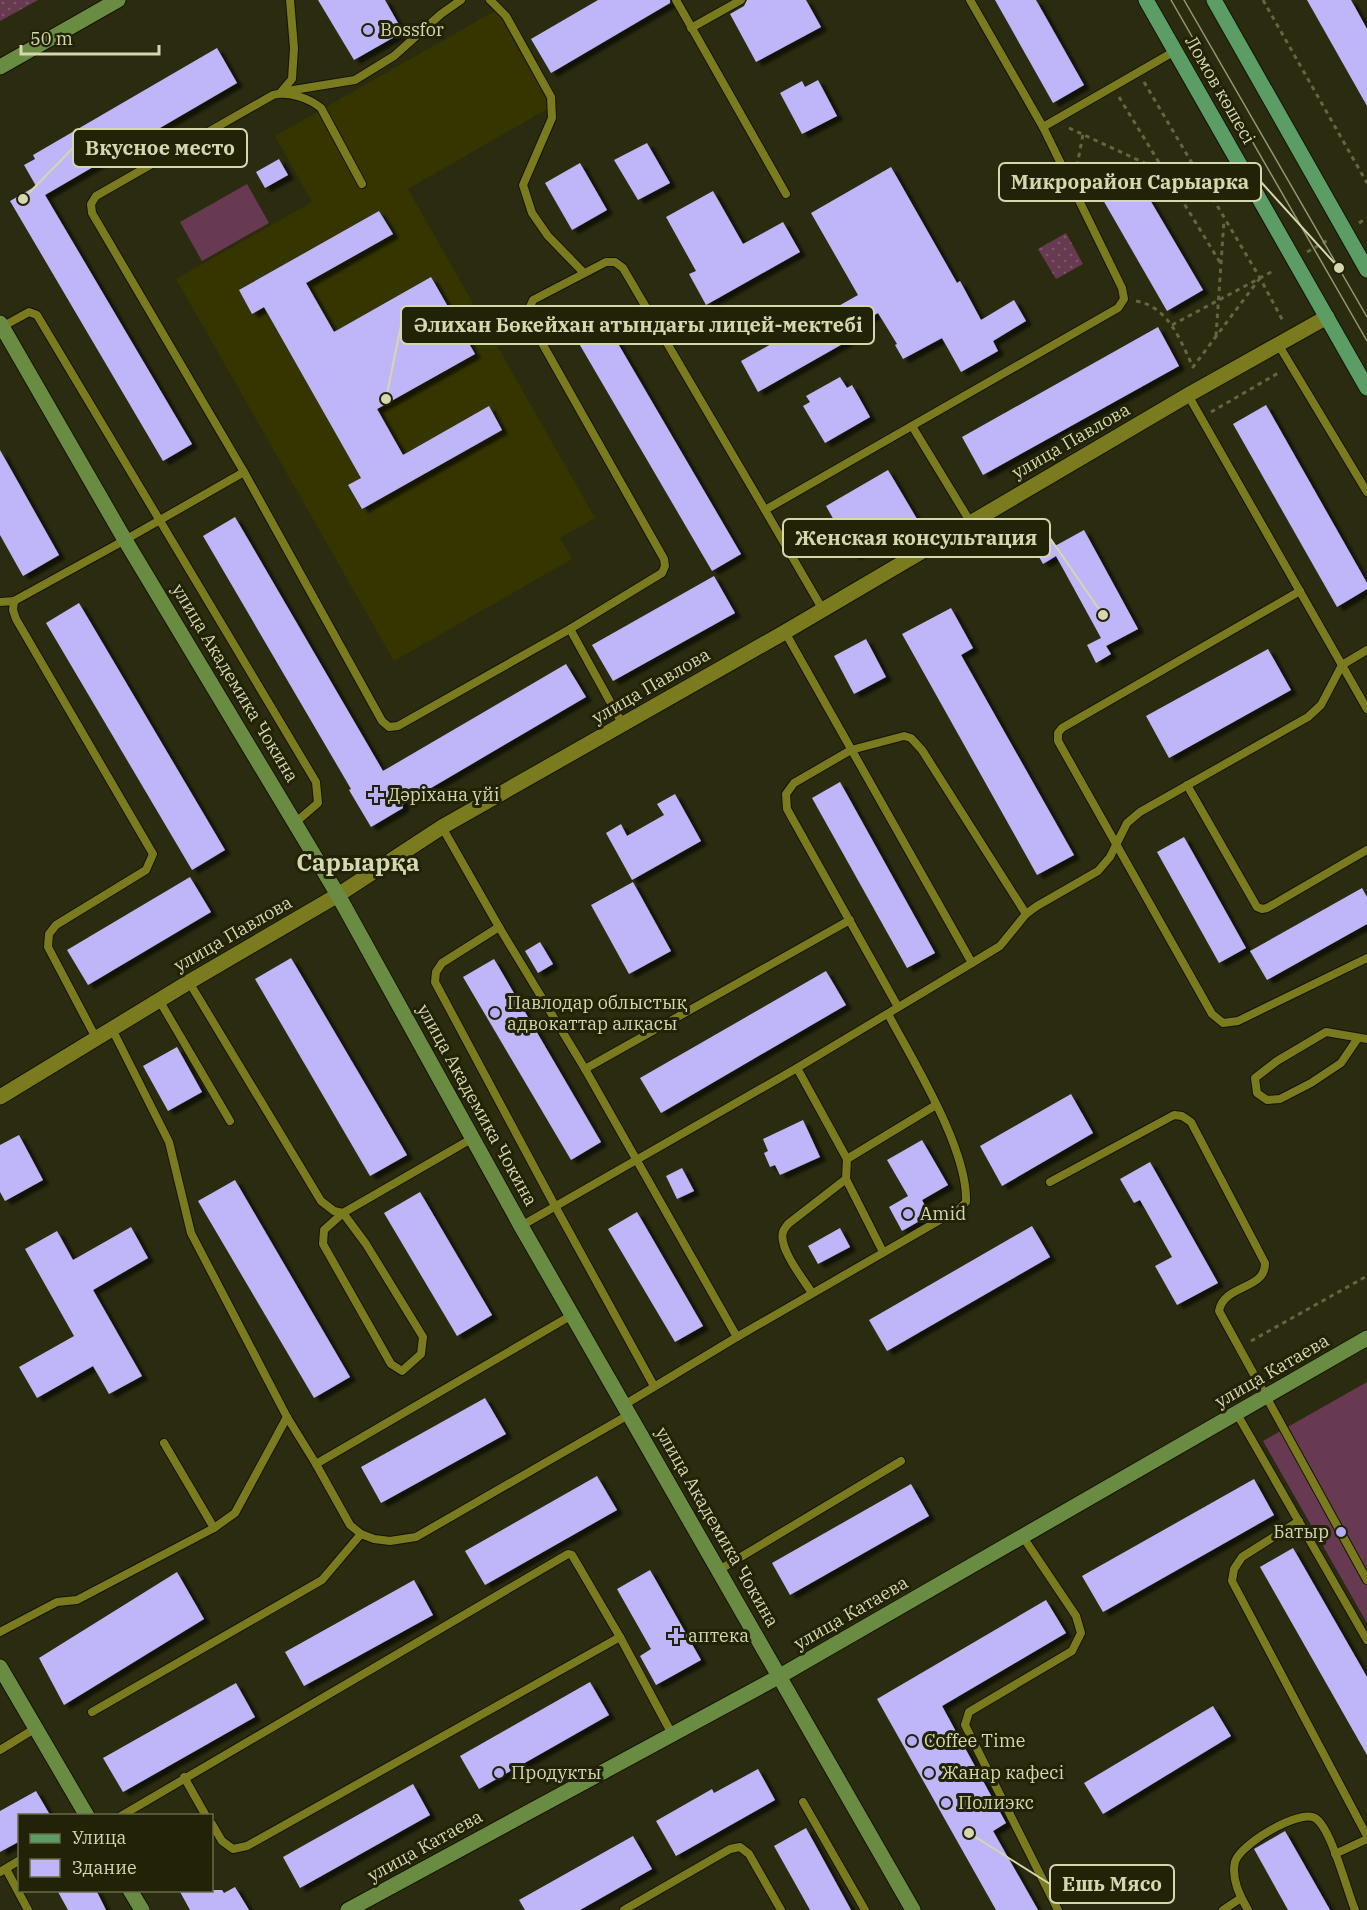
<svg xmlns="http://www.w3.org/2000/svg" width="1367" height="1910" font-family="'IBM Plex Serif',serif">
	<defs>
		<pattern id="park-dots" width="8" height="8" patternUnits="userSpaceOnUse" patternTransform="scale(1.5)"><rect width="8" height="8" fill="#683a51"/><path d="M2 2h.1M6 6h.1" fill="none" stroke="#7d5668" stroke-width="1.8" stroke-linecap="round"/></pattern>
		<filter id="shadow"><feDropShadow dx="6" dy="4" stdDeviation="1.5" flood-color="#0009"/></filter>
	</defs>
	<rect width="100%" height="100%" fill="#2b2b10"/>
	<!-- built -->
	<polygon fill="#353500" points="498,9 554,105 408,189 595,518 560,538 572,559 394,661 176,279 312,202 275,136"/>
	<!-- park -->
	<g fill="url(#park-dots)">
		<polygon points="0,0 38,0 0,21"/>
		<polygon points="1066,233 1083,264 1056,279 1038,249"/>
	</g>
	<!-- pitch -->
	<g fill="#683a51">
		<polygon points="247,184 269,223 202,261 180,222"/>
		<polygon points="1367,1382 1367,1623 1263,1441"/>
	</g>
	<!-- building -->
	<g fill="#beb6f9" filter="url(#shadow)">
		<polygon points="318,0 385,0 403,32 354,60"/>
		<polygon points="598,0 670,0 670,3 551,73 531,39"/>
		<polygon points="747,0 806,0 821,27 756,62 730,14 744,6"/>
		<polygon points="995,0 1036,0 1084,85 1053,103"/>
		<polygon points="1307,0 1351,0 1367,29 1367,106"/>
		<polygon points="217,48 237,83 45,195 192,444 163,461 10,201 36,186 24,165 35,159 33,155"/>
		<polygon points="818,80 837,116 802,134 780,93 802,81 805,87"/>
		<polygon points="647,143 670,183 638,200 614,160"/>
		<polygon points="279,159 288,175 265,188 256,172"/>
		<polygon points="580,163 607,210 572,230 545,183"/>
		<polygon points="1130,166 1203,290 1167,311 1095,186"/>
		<polygon points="891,167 957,283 960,281 981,320 1014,300 1026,321 993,341 998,351 961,372 942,338 903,359 895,345 897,344 878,313 848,330 853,338 758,392 741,361 858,295 811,213"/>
		<polygon points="713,191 743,244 783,222 800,252 706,305 689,274 696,271 666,217"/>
		<polygon points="379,211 393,234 306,283 334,332 431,277 475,354 377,409 403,455 489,406 502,430 362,509 348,485 361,478 264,307 252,314 239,290"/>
		<polygon points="596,306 741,554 712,571 567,323"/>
		<polygon points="1158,327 1179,366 983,475 962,437"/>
		<polygon points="840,377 847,388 852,385 870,417 825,443 803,406 810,402 806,396"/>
		<polygon points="1266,405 1367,583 1367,589 1337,607 1233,424"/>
		<polygon points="0,450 59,555 23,576 0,535"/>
		<polygon points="888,470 917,519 854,556 826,506"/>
		<polygon points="235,517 383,771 566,664 586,697 402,805 403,808 371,827 349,790 351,789 203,536"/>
		<polygon points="1084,530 1138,629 1106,646 1111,654 1096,663 1087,645 1101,638 1056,556 1043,564 1034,548 1051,539 1055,546"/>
		<polygon points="714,576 735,613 613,681 592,645"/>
		<polygon points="79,603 225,850 192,870 46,623"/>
		<polygon points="951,608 973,648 961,655 1074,855 1037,875 902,634"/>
		<polygon points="866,639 886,677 854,694 834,656"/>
		<polygon points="1268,649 1291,690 1169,758 1146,716"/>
		<polygon points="840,782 935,953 907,968 812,798"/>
		<polygon points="675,794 701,841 632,880 606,833 621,824 627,836 664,815 657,804"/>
		<polygon points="1184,837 1246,948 1219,963 1157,852"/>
		<polygon points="190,877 211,912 88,985 67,950"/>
		<polygon points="633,882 671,951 629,974 591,905"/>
		<polygon points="1362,888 1367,897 1367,924 1267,980 1250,951"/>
		<polygon points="540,942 553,964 538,973 525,951"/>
		<polygon points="291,958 407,1155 370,1176 255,979"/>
		<polygon points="494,959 601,1142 571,1160 463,977"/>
		<polygon points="826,971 846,1005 661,1113 640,1078"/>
		<polygon points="177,1047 202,1092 168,1111 143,1066"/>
		<polygon points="1071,1094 1093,1133 1002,1186 980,1146"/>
		<polygon points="803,1120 820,1157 780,1175 775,1165 770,1167 764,1153 768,1151 763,1139"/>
		<polygon points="19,1135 43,1180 5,1201 0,1192 0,1145"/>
		<polygon points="922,1140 948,1185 922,1200 930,1215 902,1231 889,1207 908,1196 887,1160"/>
		<polygon points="1150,1162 1218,1283 1177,1305 1155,1266 1172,1257 1140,1200 1134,1203 1120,1179"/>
		<polygon points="682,1168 694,1191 677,1199 666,1176"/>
		<polygon points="235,1180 350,1377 314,1398 198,1201"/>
		<polygon points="420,1192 492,1315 457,1336 384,1213"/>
		<polygon points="637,1212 703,1326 675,1342 608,1229"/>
		<polygon points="1032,1226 1050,1257 887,1351 869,1320"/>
		<polygon points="131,1227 148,1258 93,1290 142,1376 109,1394 93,1366 37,1398 19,1367 74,1336 25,1249 57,1231 73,1260"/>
		<polygon points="840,1228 850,1247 818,1264 808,1246"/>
		<polygon points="485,1398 506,1434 381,1503 361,1467"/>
		<polygon points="597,1476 617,1510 485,1585 465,1551"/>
		<polygon points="1254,1479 1274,1515 1103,1612 1082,1576"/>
		<polygon points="911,1484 929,1516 790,1595 772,1563"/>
		<polygon points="1293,1548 1367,1677 1367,1755 1260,1567"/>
		<polygon points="650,1570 701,1660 656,1685 640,1656 651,1649 617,1589"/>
		<polygon points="177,1572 204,1619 64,1705 39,1658"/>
		<polygon points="414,1580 433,1615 304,1686 285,1652"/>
		<polygon points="1046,1600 1066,1633 942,1706 1006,1823 993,1831 1038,1910 996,1910 877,1699"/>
		<polygon points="590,1682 609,1715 479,1789 460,1756"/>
		<polygon points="236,1683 255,1717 123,1792 103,1758"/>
		<polygon points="1213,1706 1231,1736 1103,1814 1084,1783"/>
		<polygon points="758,1769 775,1800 676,1856 656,1821 712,1789 714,1793"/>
		<polygon points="413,1784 430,1815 300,1888 283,1857"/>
		<polygon points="36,1791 50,1815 20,1815 20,1841 0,1852 0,1811"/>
		<polygon points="806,1828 851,1910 810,1910 774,1846"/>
		<polygon points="1285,1831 1330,1910 1288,1910 1254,1849"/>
		<polygon points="633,1836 652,1869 580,1910 525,1910 519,1900"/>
		<polygon points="235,1887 249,1910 190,1910 179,1890 222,1890 224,1893"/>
		<polygon points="57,1890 96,1890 106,1910 68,1910"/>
	</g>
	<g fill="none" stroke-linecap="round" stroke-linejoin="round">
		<!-- lane casing -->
		<g stroke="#141400" stroke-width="10">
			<g id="lane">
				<polyline points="290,0 294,48 292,79 281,92 355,80 394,56 441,14 461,0"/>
				<polyline points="490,0 506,16 551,97 552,118 523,185 532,213 548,236 584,273"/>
				<polyline points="676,0 786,194"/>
				<polyline points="691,28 741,0"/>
				<polyline points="1043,127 1175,51"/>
				<path d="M362 184 321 108C309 98 288 91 273 95L96 196 91 204 92 213 244 472 382 721 389 727 398 726 570 629 662 573 665 566 664 559 529 320V309L533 300 606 262H615L623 268 765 510"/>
				<polyline points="0,328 29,312 37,315 316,782 318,803 296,822"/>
				<polyline points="1278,344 1367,492"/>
				<polyline points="1188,395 1367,709"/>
				<polyline points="912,426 971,523"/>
				<polyline points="1300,591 1062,728 1058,733 1058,741 1212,1014 1223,1023 1238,1021 1367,958"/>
				<polyline points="0,602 14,601"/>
				<polyline points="823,610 765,510 1118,308 1124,299 1122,288 1043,127 970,0"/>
				<polyline points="570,629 623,725"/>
				<polyline points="1187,785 1257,907 1262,909 1267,908 1367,850"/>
				<polyline points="442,827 499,927 585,1069 737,1337"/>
				<polyline points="499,927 442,963 436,972 435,982 555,1206 654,1386"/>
				<polyline points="972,963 1000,946 1026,914 1037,906 1098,871 1110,857 1127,823 1140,812 1308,717 1321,705 1342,665 1367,650"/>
				<polyline points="189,982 321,1201 334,1211 343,1213 473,1138"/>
				<polyline points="159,1000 230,1121"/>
				<polyline points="898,1007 787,809 786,794 794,783 851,750 904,736 911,738 922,750 1026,914"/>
				<polyline points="112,1029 169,1142 191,1233 287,1417 316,1464 350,1525 361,1534 374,1539 390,1541 416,1537 630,1414"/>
				<polyline points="96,1038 48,947 49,934 56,925 146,870 153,854 16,619 13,610 14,601 125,540 244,472"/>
				<polyline points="1358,1038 1341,1063 1311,1083 1280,1099 1267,1100 1257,1093 1255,1078 1277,1061 1326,1032 1367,1039"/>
				<polyline points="797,1068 847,1159"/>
				<polyline points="585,1069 850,920"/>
				<polyline points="846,1179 883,1252"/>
				<path d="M1050 1182 1174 1115 1182 1116 1191 1122 1265 1263C1266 1290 1224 1284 1219 1311L1367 1580"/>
				<polygon points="343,1213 366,1244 423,1337 421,1354 402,1371 391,1364 323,1244 324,1230"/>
				<polyline points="521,1226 797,1068 972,963 785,632"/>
				<path d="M812 1293C804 1280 778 1248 783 1232 784 1229 786 1227 788 1224L846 1179 847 1159 936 1105"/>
				<path d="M624 1405 737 1337 959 1209 966 1202C968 1149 913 1061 888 1014"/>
				<polyline points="1237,1414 1367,1640"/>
				<polyline points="164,1443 214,1528"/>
				<polyline points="316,1464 572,1315"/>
				<polyline points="1299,1521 1242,1557 1234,1569 1232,1581 1367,1836"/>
				<polyline points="1023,1537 1076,1616 1081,1633 1072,1651 969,1712 965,1725 1058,1910"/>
				<polyline points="719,1570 901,1461"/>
				<polyline points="0,1632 57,1602 77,1600 214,1528 235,1513 287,1417"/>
				<polyline points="92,1712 322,1580 361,1534"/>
				<polyline points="0,1750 36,1728"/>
				<polyline points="184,1777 206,1816"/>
				<polyline points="803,1802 865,1910"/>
				<polyline points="121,1816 568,1554 572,1555 620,1637 672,1734"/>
				<polyline points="212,1824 222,1841 233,1849 247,1846 620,1637"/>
				<polyline points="1335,1854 1367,1839"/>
				<polyline points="6,1869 28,1910"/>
				<polyline points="0,1872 20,1860"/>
				<polyline points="624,1910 730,1849 740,1847 749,1854 781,1910"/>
				<polyline points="1223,1910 1241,1898"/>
				<path d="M1248 1910C1240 1896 1231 1879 1235 1862 1239 1845 1299 1809 1315 1818 1331 1827 1347 1891 1355 1910"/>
			</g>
		</g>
		<!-- street casing -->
		<g stroke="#141400" stroke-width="17">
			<polyline id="street" points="0,1097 189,982 338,895 442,827 785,632 1188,395 1327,317"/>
		</g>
		<!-- secondary casing -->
		<g stroke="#141400" stroke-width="17">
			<g id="secondary">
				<polyline points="0,67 118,0"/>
				<polyline points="0,323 125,540 338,895 521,1226 913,1910"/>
				<polyline points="0,1667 87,1816"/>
				<polyline points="130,1890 142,1910"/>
				<polyline points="348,1910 780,1676 1367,1338"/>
			</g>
		</g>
		<!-- primary casing -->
		<g stroke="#141400" stroke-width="17">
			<g id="primary">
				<polyline points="1146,0 1367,388"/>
				<polyline points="1214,0 1367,270"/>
			</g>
		</g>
		<!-- path -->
		<g stroke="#656546" stroke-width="3" stroke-dasharray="4.5 4.5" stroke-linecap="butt">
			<polyline points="1263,0 1367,183"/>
			<polyline points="1144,82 1260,278 1284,323"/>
			<polyline points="1119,97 1221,264"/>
			<polyline points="1069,128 1207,192"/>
			<polyline points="1077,166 1083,134"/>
			<polyline points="1359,223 1367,218"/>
			<polyline points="1307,252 1330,239"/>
			<path d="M1136 301C1169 307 1180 340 1193 367L1260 278"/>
			<polyline points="1172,325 1275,270"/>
			<polyline points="1216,336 1224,220"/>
			<polyline points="1211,412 1280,372"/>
			<polyline points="1251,1341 1367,1276"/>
		</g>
		<!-- lane -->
		<use href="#lane" stroke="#7a7a1f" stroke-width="8"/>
		<!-- street -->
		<use href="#street" stroke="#7a7a1f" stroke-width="15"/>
		<!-- secondary -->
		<use href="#secondary" stroke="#6a8b42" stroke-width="15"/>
		<!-- primary -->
		<use href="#primary" stroke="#5b9d64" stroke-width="15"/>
		<!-- tram -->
		<g stroke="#949571" stroke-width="1.5">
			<polyline points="1171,0 1367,341"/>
			<polyline points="1184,0 1367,317"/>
		</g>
	</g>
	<!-- markers -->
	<g fill="#b6acf8" stroke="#212206" stroke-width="2">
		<circle cx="368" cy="30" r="6"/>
		<path d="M373 786h6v6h6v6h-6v6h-6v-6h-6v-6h6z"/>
		<circle cx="495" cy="1013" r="6"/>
		<circle cx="908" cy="1214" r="6"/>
		<circle cx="1341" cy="1532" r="6"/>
		<path d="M673 1627h6v6h6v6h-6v6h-6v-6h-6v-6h6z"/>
		<circle cx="912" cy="1741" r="6"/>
		<circle cx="499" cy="1773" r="6"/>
		<circle cx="929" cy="1773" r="6"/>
		<circle cx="946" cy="1803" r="6"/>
	</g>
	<g text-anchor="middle" stroke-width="6" stroke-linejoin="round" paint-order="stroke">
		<!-- poi labels -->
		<g font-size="18" fill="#d5d7ae" stroke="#212206" text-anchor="start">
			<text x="380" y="36">Bossfor</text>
			<text x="388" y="801">Дәріхана үйі</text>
			<text x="507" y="1009">Павлодар облыстық<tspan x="507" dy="21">адвокаттар алқасы</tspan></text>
			<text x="920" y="1220">Amid</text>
			<text x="1329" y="1538" text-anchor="end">Батыр</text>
			<text x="688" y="1642">аптека</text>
			<text x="924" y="1747">Coffee Time</text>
			<text x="511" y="1779">Продукты</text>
			<text x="941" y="1779">Жанар кафесі</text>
			<text x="958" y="1809">Полиэкс</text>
		</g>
		<!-- street labels -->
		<g font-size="18" fill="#d5d7ae" stroke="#212206">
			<text transform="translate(1220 90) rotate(60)" y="6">Ломов көшесі</text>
			<text transform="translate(1071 441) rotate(-30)" y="6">улица Павлова</text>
			<text transform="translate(235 683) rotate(59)" y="6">улица Академика Чокина</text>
			<text transform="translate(651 686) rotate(-30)" y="6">улица Павлова</text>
			<text transform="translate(233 934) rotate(-30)" y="6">улица Павлова</text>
			<text transform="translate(477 1105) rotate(61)" y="6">улица Академика Чокина</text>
			<text transform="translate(1272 1371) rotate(-30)" y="6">улица Катаева</text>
			<text transform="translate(717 1527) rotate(60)" y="6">улица Академика Чокина</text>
			<text transform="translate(851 1613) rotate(-30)" y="6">улица Катаева</text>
			<text transform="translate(425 1846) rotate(-29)" y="6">улица Катаева</text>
		</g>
		<!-- district labels -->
		<g font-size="24" font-weight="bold" fill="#d5d7ae" stroke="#212206">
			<text x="358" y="871">Сарыарқа</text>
		</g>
	</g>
	<!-- callouts -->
	<path fill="none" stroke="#d5d7ae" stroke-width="2" d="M23 199L73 148M1339 268L1261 182M386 399L401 325M1103 615L1050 538M969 1833L1050 1884"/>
	<g fill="#d5d7ae" stroke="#212206" stroke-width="2">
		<circle cx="23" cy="199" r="6"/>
		<circle cx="1339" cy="268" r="6"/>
		<circle cx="386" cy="399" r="6"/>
		<circle cx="1103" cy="615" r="6"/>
		<circle cx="969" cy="1833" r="6"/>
	</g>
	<g fill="#212206" stroke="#d5d7ae" stroke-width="2">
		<rect x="73" y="129" width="174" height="38" rx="6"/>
		<rect x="999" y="163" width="262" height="38" rx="6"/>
		<rect x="401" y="306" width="473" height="38" rx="6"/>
		<rect x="783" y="519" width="267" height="38" rx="6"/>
		<rect x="1050" y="1865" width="124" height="38" rx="6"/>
	</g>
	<g font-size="20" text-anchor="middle" font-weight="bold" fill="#d5d7ae">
		<text x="160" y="155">Вкусное место</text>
		<text x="1130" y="189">Микрорайон Сарыарка</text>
		<text x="638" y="332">Әлихан Бөкейхан атындағы лицей-мектебі</text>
		<text x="916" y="545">Женская консультация</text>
		<text x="1112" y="1891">Ешь Мясо</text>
	</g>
	<!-- legend -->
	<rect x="18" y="1814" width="195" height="78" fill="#212206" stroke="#696a49" stroke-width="1.5"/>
	<rect x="30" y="1834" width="30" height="9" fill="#5b9d64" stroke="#696a49" stroke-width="1.5"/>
	<text x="72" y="1844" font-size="18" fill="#d5d7ae">Улица</text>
	<rect x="30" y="1859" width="30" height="18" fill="#beb6f9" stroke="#696a49" stroke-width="1.5"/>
	<text x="72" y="1874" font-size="18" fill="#d5d7ae">Здание</text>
	<!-- scale -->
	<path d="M21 45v9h138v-9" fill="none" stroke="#d5d7ae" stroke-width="3"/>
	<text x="30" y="45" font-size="18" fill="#d5d7ae" stroke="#212206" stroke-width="4.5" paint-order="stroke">50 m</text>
</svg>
